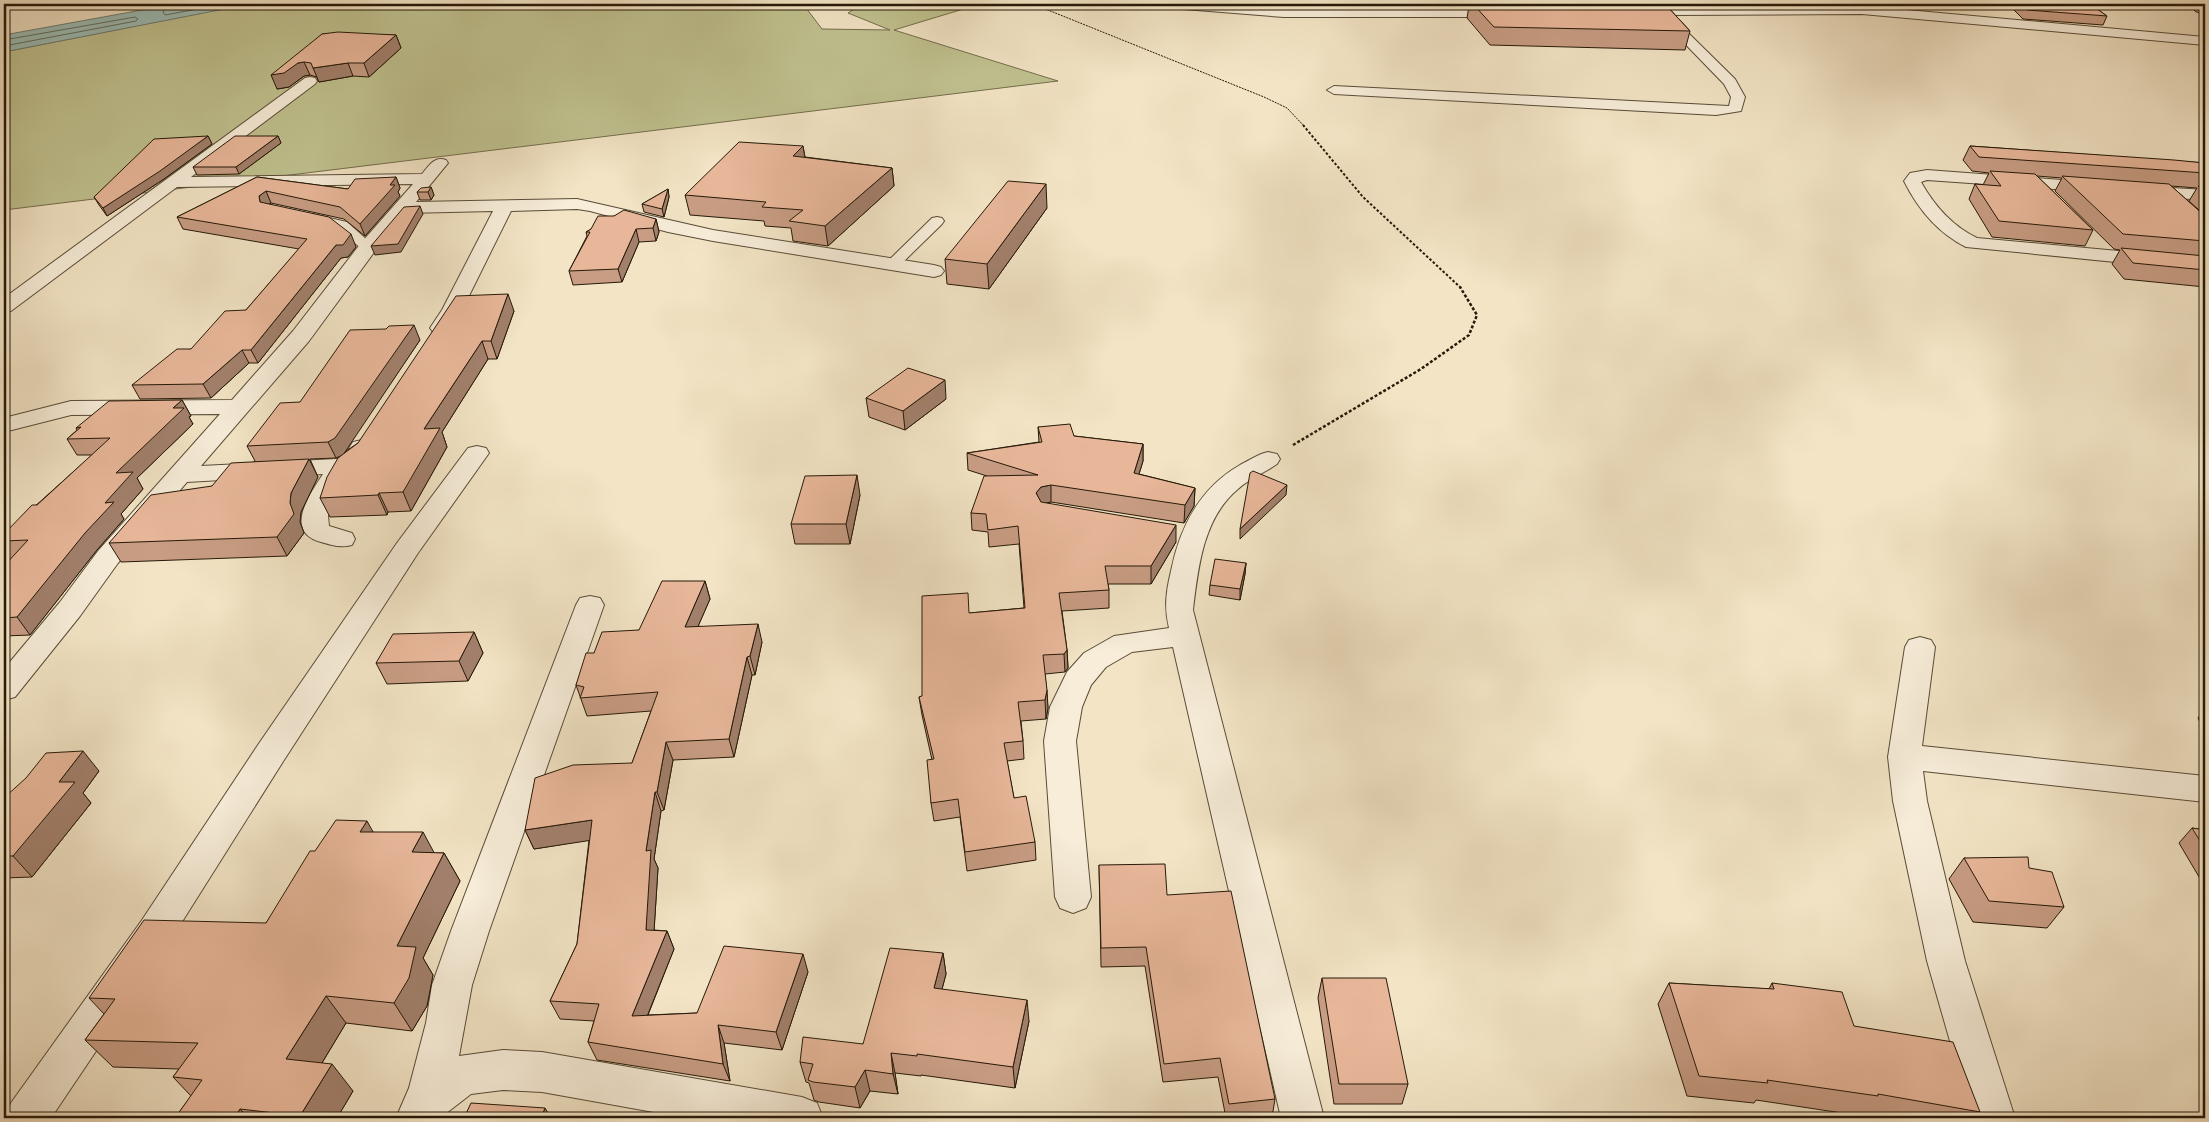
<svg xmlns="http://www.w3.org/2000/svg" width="2209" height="1122" font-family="'Sorts Mill Goudy',serif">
	<rect width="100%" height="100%" fill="#f2e4c5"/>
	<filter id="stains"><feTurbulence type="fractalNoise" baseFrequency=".004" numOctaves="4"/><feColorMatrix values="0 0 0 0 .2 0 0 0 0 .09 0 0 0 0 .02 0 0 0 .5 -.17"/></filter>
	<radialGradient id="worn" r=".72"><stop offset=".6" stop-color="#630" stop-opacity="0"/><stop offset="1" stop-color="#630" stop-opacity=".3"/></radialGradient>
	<!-- green -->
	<g fill="#c0c290" stroke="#736e4c">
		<polygon points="245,4 803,4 822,29 890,30 848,13 861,4 980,4 894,30 1058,81 4,210 4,52"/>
		<polygon points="1159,4 1546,4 1485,14 1258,12"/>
	</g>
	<!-- water -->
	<polygon fill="#9bbeb8" stroke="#6c7c72" points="175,4 250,4 4,52 4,35"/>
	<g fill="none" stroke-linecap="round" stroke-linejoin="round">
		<!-- shore -->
		<g stroke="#606c60" stroke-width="1">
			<polyline points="168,4 163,12 165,15 225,4"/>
			<polyline points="4,40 135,17 138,19 136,21 4,46"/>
		</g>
		<!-- lane casing -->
		<g stroke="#594c37" stroke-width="2">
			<g id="lane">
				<polygon points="312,214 347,222 375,247 373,250 363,250 337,228 307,221 305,218"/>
				<polygon points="937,217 942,218 944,221 942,224 898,267 888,267 886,264 888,261 932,218"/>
			</g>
		</g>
		<!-- street casing -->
		<g stroke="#594c37" stroke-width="2">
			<g id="street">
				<polygon points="1165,4 1213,4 1284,9 1505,9 1511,13 1505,17 1284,17 1171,8"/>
				<polygon points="1862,6 2205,37 2205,45 1862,14 1670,15 1735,79 1745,97 1741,111 1716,115 1334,94 1327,90 1334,86 1729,106 1731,97 1724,84 1657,15 1632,15 1630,12 1632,9"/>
				<path d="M310 77 315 78 317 81 315 84 191 177 422 174C429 166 434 156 446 160L448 163 416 202 577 199 713 230 934 265 941 267 944 271 941 275 934 277 713 241 668 232 590 211 577 209 511 211 462 310 447 332 440 334 433 332 430 328 442 310 493 211 406 213 375 251 309 341 201 466 336 459 344 456 353 442 362 440 371 442 374 447 362 466 350 471 339 489 328 516 329 526 352 533 355 539 352 545C340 548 332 545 321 542 283 532 310 494 323 474L187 482 118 563 80 616 15 697 4 700V669L60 602 98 551 220 414 71 415 4 432V418L71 401 232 400 293 331 361 243 413 184 177 187 11 311 4 313V298L305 78Z"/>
				<path d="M1927 170 2102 183 2105 187 2102 191 2096 192 1927 180 1921 182C1934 205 1952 226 1977 238L2205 259V271L1966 247C1938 233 1918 209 1904 181L1910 173Z"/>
				<polygon points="2141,186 2205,190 2205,200 2135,195 2132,191 2135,187"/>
				<polygon points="477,446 486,448 489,453 418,553 284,760 168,944 51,1118 5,1118 11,1103 142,920 260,742 397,543 468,448"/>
				<path d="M1268 452 1277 454 1280 459 1277 464C1264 473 1249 479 1238 489 1203 518 1198 568 1193 610L1324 1118H1281L1173 647 1132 652 1106 667 1091 685 1082 707 1076 741 1091 897 1086 908 1073 913 1060 908 1055 897 1044 741 1050 707 1067 672 1084 653 1114 636 1169 628C1164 607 1166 592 1171 571 1180 526 1200 488 1240 465 1250 460 1258 454 1268 452Z"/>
				<polygon points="590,596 600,598 604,605 489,931 472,985 459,1056 503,1050 542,1052 802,1097 817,1103 823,1118 687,1118 542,1092 503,1090 471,1094 440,1118 396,1118 409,1088 426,1023 432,985 451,931 576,605 580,598"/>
				<polygon points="1920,637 1931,640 1935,647 1922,746 2205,776 2205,802 1923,771 1927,801 1965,961 2015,1118 1972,1118 1927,961 1893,801 1888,757 1905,647 1909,640"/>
			</g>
		</g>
		<!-- path-far2 -->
		<polyline stroke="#261908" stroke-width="1" stroke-dasharray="2 1" stroke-linecap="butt" points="1033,4 1264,97 1287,108 1304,126"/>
		<!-- path-far1 -->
		<polyline stroke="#261908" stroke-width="2" stroke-dasharray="2.5 2" stroke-linecap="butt" points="1303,125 1363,197 1461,288"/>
		<!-- path -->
		<polyline stroke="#261908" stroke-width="2.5" stroke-dasharray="3 2" stroke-linecap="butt" points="1293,445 1421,369 1469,335 1477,315 1460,287"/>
		<!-- lane -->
		<use href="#lane" fill="#f7edd9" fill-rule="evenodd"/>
		<!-- street -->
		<use href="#street" fill="#f7edd9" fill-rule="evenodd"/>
	</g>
	<!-- wall -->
	<g fill="#c89d84" stroke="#261908" fill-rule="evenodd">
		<polygon points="1455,4 1665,4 1690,31 1685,50 1490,45 1467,18 1469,6 1457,6"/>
		<polygon points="2008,4 2090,4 2107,16 2103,25 2023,19"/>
		<polygon points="2141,4 2205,4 2205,13 2196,12 2191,7"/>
		<polygon points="322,34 396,35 401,48 369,77 353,76 319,82 317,77 310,75 304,76 289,87 277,89"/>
		<polygon points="208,136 212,144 164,179 107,216 99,205 94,197"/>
		<polygon points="278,136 281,143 239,174 197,175 193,167"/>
		<polygon points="803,146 805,157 892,168 894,186 828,246 793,241 791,228 765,226 764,221 690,215 685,195"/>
		<path d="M1970 146 2205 163V287L2124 279 2112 264 2120 250 2114 249 2055 191 2062 178 2037 176 2093 230 2085 246 1992 237 1969 199 1975 184 1983 185 1989 173 1972 171 1963 160ZM2171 186 2197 188 2189 201 2202 213Z"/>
		<polygon points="257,177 348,189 396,177 400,188 398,192 400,196 365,236 344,219 271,203 270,204 356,247 348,257 341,258 258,363 249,363 211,398 140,399 132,385 191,349 246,310 299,249 183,229 177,217"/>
		<polygon points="431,187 434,195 431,200 420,200 417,192"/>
		<polygon points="668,189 669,197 664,217 644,212 642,204"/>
		<polygon points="1047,208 989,289 947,284 945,259"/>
		<polygon points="614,216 656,219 659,232 656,241 639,242 622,282 573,285 569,271 587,236 586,232"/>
		<polygon points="514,311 497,359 488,359 442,432 447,447 411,511 388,512 387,515 330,517 320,498 340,456 336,458 310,459 318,477 301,512 300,522 304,533 287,556 121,562 109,543 212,486 255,461 247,446 300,402 420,340 343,453 358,443"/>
		<polygon points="866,398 946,399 905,430 869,417"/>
		<polygon points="182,400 191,416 189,417 193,424 137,478 143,489 121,514 124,519 97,550 30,635 4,636 4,566 11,559 8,559 4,553 4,534 92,455 77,455 67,439 77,430 76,428"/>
		<polygon points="1038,427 1074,436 1143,444 1143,461 1139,474 1195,488 1194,506 1184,523 1051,502 1046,503 1176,542 1151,584 1108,584 1109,590 1109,608 1062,611 1067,650 1068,668 1065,672 1045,674 1048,708 1046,719 1021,721 1023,741 1024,759 1007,761 1014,798 1035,842 1036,860 967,871 960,817 934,821 931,803 932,760 922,715 919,697 922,696 970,613 1024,608 1019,544 989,547 988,532 972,530 971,513 987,476 968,470 967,453 1039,442"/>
		<polygon points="860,495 850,544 795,544 791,524"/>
		<polygon points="1246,563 1245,574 1240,600 1209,595 1210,585"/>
		<polygon points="705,581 710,599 698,626 762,642 755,675 752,675 734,757 673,760 664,810 661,811 654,859 658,868 654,930 667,931 674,949 648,1015 697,1013 808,972 782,1050 724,1043 730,1081 597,1060 588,1042 594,1021 560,1019 550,1001 577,944 589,840 534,849 525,830 632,763 651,711 587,716 576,685 594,653 639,630"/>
		<polygon points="474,632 483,653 468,681 387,684 376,663"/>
		<polygon points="2205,709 2205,733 2198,718"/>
		<polygon points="99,771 83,793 91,803 32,877 4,878 4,796 5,797"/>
		<polygon points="2192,828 2205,830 2205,887 2179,843"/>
		<polygon points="373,832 434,853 444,853 460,881 423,958 433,975 427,1006 412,1031 346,1023 322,1063 353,1091 337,1118 175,1118 191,1096 173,1077 179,1069 113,1067 85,1040 104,1014 89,998 266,923 315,851"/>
		<polygon points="1964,858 2029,868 2064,907 2047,928 1973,922 1949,879"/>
		<polygon points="1099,865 1275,1099 1272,1117 1262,1118 1226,1118 1218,1077 1163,1082 1145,966 1101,967"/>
		<polygon points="943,953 946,974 942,989 1029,1021 1015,1088 921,1075 921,1076 895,1073 898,1094 870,1091 860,1108 819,1102 814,1100 809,1083 806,1082 800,1062 863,1044"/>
		<polygon points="1322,978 1408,1084 1402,1104 1334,1104 1318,998"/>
		<polygon points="1669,983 1769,989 1772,983 1854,1026 1980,1112 1974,1118 1886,1118 1864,1114 1862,1116 1756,1100 1754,1103 1687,1096 1658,1004"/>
	</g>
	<!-- shaded-wall -->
	<g fill="#a2806c" stroke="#261908">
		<polygon points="396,35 401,48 369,77 364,63"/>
		<polygon points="304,62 310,75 304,76 289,87 277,89 271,75 298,63"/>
		<polygon points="348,63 353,76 319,82 313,68"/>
		<polygon points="208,136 212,144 164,179 107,216 103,208"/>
		<polygon points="278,136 281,143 239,174 236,167"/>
		<polygon points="803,146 806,164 793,156"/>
		<polygon points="892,168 894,186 828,246 825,226"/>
		<polygon points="396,177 400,188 398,192 400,196 365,236 360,224"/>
		<polygon points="1046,184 1047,208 989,289 987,264"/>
		<polygon points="431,187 434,195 431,200 428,192"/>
		<polygon points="668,189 669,197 664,217 662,209"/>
		<polygon points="266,191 271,203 264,207 260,202 259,196"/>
		<polygon points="420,206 423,214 401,252 375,255 371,246"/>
		<polygon points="656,219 659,232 656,241 653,228"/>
		<polygon points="636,229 639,242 622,282 618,269"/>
		<polygon points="351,234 356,247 348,257 341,258 258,363 251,350 336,245"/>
		<polygon points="508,294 514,311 497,359 491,341"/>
		<polygon points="414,325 420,340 343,455 336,458 328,442"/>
		<polygon points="482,341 488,359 442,432 447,447 411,511 403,492 424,429"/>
		<polygon points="242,350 249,363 211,398 203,384"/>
		<polygon points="945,380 946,399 905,430 903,411"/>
		<polygon points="182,400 191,416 189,417 193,424 137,478 143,489 121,514 124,519 97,550 30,635 17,617 105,503 116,473 173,408"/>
		<polygon points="1143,444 1143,461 1134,490 1134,473"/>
		<polygon points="309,459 318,477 301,512 300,522 304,533 287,556 277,537 290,503 291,493"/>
		<polygon points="857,475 860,495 850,544 846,524"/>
		<polygon points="1051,485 1051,502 1042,504 1036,493 1041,487"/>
		<polygon points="1287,485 1286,495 1240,539 1240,529"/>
		<polygon points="1195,488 1194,506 1184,523 1185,505"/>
		<polygon points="379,493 388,512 387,515 378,495"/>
		<polygon points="1176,525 1176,542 1151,584 1151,566"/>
		<polygon points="1246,563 1245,574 1240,600 1240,589"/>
		<polygon points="705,581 710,599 690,645 685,627"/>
		<polygon points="758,624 762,642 755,675 750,656"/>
		<polygon points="474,632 483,653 468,681 459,661"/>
		<polygon points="1067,650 1068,668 1065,672 1064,654"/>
		<polygon points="747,657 752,675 734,757 729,739"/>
		<polygon points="1047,690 1048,708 1046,719 1045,700"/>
		<polygon points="666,742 673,760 664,810 657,792"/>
		<polygon points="83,751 99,771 83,793 91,803 32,877 13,856 59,782"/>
		<polygon points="655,792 661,811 654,859 658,868 653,948 646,930 646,851"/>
		<polygon points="592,820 599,839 534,849 525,830"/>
		<polygon points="367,821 383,850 360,832"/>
		<polygon points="423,832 438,860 412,852"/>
		<polygon points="444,853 460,881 423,958 433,975 427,1006 412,1031 394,1003 397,946"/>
		<polygon points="667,931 674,949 640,1034 632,1016"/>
		<polygon points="943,953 946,974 937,1008 934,988"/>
		<polygon points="803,954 808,972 782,1050 776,1032"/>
		<polygon points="326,996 346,1023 308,1086 286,1059"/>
		<polygon points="1027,1000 1029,1021 1015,1088 1013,1067"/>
		<polygon points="718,1025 724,1043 730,1081 723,1064"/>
		<polygon points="891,1053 895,1073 898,1094 893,1074"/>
		<polygon points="332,1064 353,1091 337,1118 302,1118 300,1116"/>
		<polygon points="865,1070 870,1091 860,1108 855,1087"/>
		<polygon points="545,1108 551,1118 541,1118"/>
		<polygon points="240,1109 249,1118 234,1118"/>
	</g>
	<!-- building -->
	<g fill="#e8b79a" stroke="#261908">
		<polygon points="1473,4 1665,4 1690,31 1494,27"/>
		<polygon points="2020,4 2090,4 2107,16 2027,10"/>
		<polygon points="338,32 396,35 364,63 348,63 313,68 311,63 304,62 298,63 284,73 271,75 322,34"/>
		<polygon points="208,136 160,171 103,208 94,197 154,139"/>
		<polygon points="235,136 278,136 236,167 193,167"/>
		<polygon points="739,142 803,146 793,156 892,168 825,226 789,221 803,210 762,207 766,202 685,195"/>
		<polygon points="1970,146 2174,160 2205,163 2205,173 1979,157"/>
		<polygon points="1990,171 2035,174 2093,230 1999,221 1975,184 2001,186"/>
		<polygon points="2062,176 2169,184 2205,216 2205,241 2123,234"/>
		<polygon points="257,177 348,189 355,179 396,177 390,185 395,185 360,224 340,207 266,191 259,196 260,202 329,217 351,234 343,245 336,245 251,350 242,350 203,384 132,385 177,349 191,349 225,311 246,310 307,239 177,217"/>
		<polygon points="1008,181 1046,184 987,264 945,259"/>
		<polygon points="2198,186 2205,186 2205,193"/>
		<polygon points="431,187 428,192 417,192 421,188"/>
		<polygon points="668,189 662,209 642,204"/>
		<polygon points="420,206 398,244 371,246 404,207"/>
		<polygon points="624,210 656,219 653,228 636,229 618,269 569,271 590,232 586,232 591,229 598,216 614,216"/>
		<polygon points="2121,248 2205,256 2205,270 2133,263"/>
		<polygon points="508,294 491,341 482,341 424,429 440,428 403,492 379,493 378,495 320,498 327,477 338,458 358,443 456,296"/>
		<polygon points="414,325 335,438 328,442 247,446 280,403 300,402 350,330 386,329 389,326"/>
		<polygon points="908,368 945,380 903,411 866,398"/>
		<polygon points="182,400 173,408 184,408 116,473 133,472 105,503 114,502 85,533 17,617 4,618 4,566 28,540 4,541 4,534 32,505 37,505 110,438 67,439 81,427 76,428 109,401"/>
		<polygon points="1070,424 1074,436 1143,444 1134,473 1195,488 1185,505 1051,485 1041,487 1036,493 1041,502 1176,525 1151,566 1105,566 1109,590 1059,593 1067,650 1064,654 1043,655 1047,690 1045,700 1018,702 1023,741 1004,743 1014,798 1026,796 1035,842 965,852 958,799 931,803 927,760 934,759 919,697 922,696 922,596 968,593 969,613 1025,608 1018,526 988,530 986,514 971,513 984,476 1038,475 967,453 1042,442 1038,427"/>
		<polygon points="309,459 291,493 290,503 294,514 277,537 109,543 151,495 212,486 231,463"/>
		<polygon points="1253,471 1287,485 1240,529 1250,473"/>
		<polygon points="857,475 846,524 791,524 805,476"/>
		<polygon points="1215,559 1246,563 1240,589 1210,585"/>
		<polygon points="662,581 705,581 685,627 758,624 750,656 747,657 729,739 666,742 657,792 655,792 646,851 651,850 646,930 667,931 632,1016 697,1013 724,946 803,954 776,1032 718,1025 723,1064 588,1042 599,1004 550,1001 577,944 592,820 525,830 535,778 573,765 632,763 658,692 580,698 584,687 576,685 586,653 594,653 602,632 639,630"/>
		<polygon points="474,632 459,661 376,663 393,634"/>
		<polygon points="83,751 59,782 75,782 13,856 4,856 4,796 5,797 26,778 46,753"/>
		<polygon points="336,820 367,821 360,832 423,832 412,852 444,853 397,946 416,947 409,978 394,1003 326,996 286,1059 332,1064 300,1116 240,1109 234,1118 175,1118 202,1080 173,1077 198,1043 85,1040 115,999 89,998 144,920 266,923 310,851 315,851"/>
		<polygon points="2192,828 2205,830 2205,849"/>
		<polygon points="2028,857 2029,868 2052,872 2064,907 1989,901 1964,858"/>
		<polygon points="1165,864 1167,895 1231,891 1275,1099 1229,1104 1220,1058 1164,1064 1146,947 1101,948 1099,865"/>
		<polygon points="890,948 943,953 934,988 1027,1000 1013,1067 917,1054 917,1056 891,1053 893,1074 865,1070 855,1087 813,1082 808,1080 813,1064 800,1062 803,1037 863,1044"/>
		<polygon points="1322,978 1386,978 1408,1084 1339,1084"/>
		<polygon points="1669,983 1774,989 1772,983 1842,992 1854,1026 1953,1042 1980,1112 1878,1094 1878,1096 1767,1080 1768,1083 1699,1076"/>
		<polygon points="471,1103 545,1108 541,1118 464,1118"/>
	</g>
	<!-- margin -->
	<rect width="2209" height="1122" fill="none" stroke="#f2e4c5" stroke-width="20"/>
	<rect x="5" y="5" width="2199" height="1112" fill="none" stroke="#261908" stroke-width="2.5"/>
	<rect x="10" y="10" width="2189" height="1102" fill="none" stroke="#261908"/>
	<rect width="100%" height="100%" filter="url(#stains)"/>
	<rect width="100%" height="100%" fill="url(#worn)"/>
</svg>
